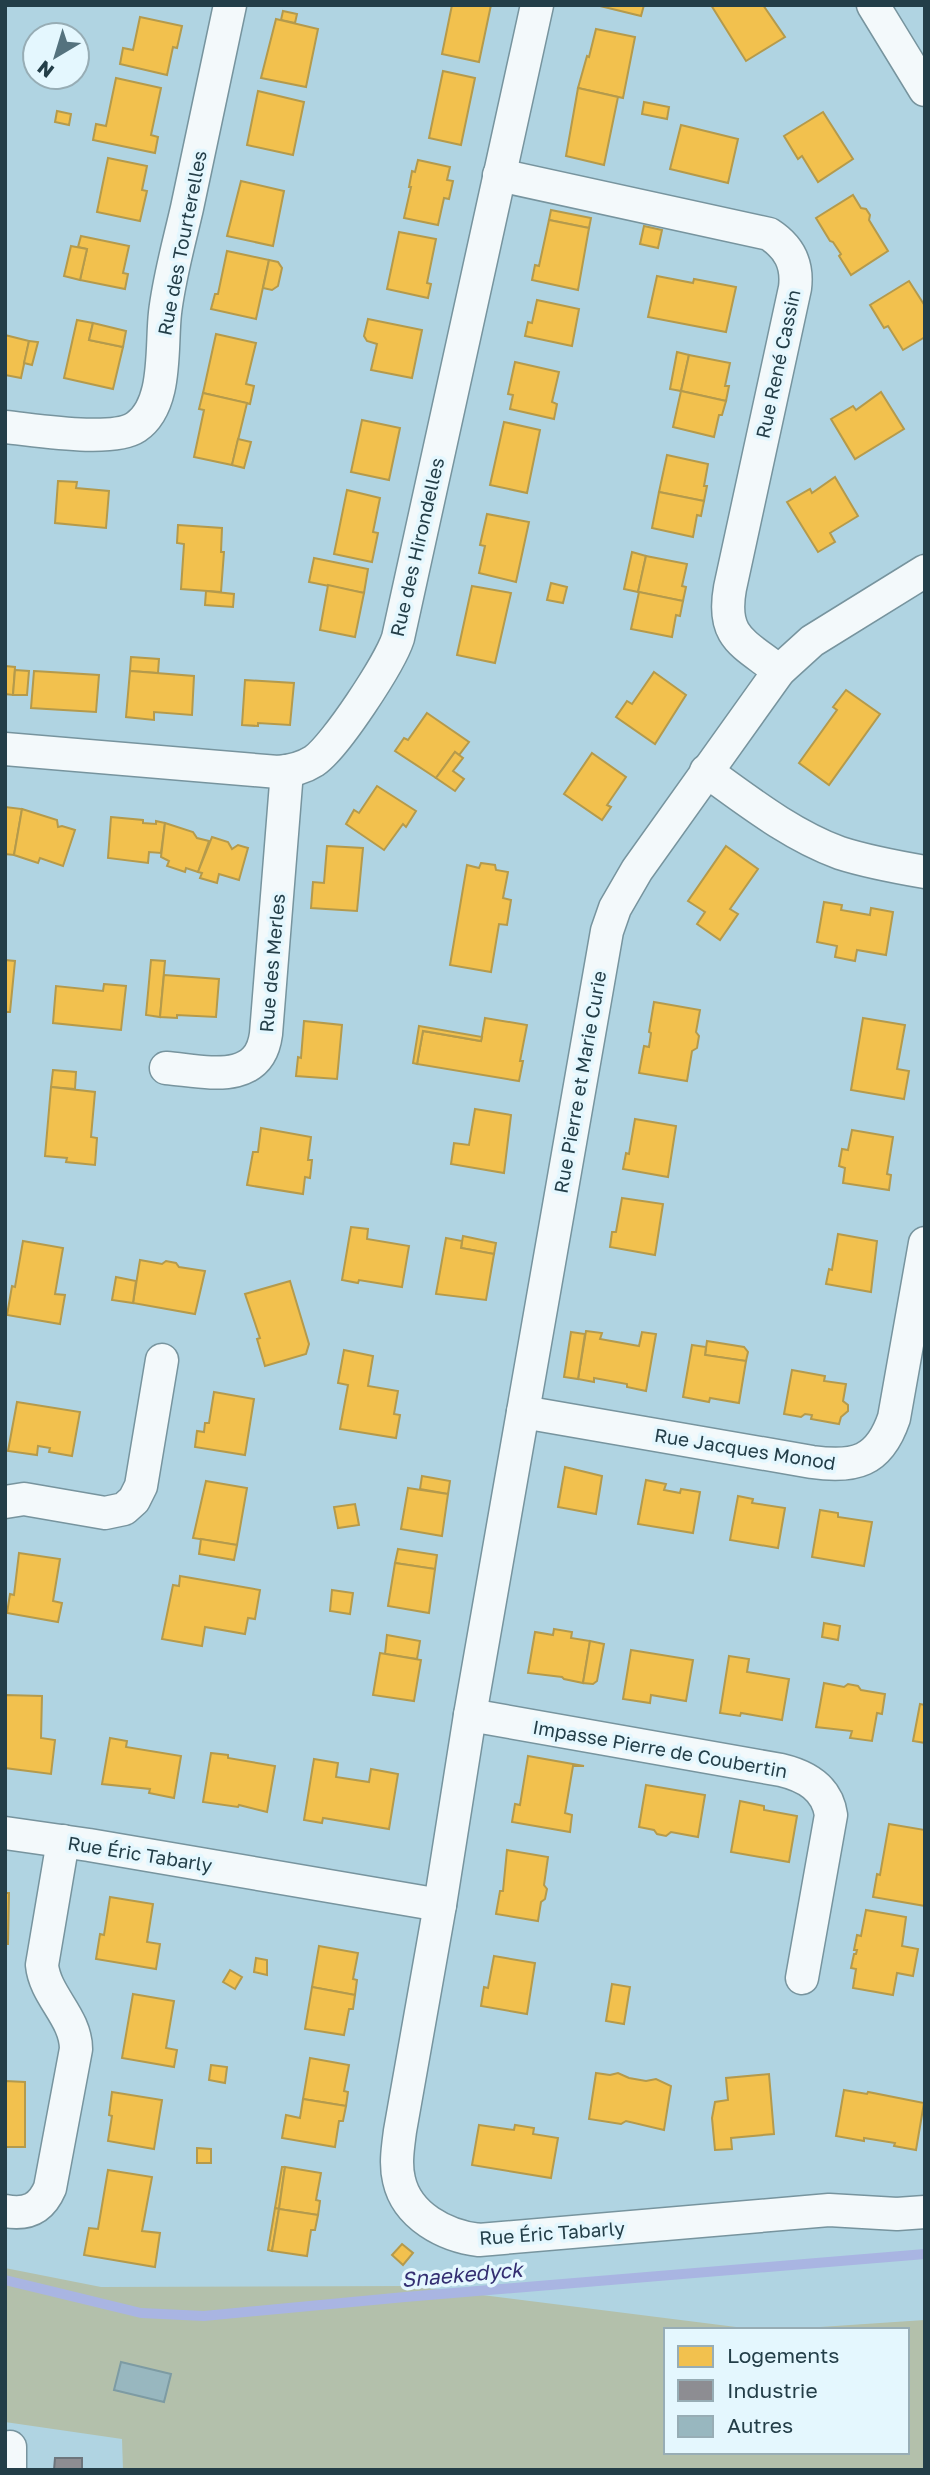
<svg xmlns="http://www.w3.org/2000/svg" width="930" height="2475" font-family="'Golos Text',sans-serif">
	<rect width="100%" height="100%" fill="#b0d4e2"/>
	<!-- green -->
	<polygon fill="#b3c0ab" points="5,2268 101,2287 410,2286 760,2330 666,2330 666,2452 907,2452 907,2330 775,2330 925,2320 925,2470 123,2470 122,2439 5,2422"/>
	<!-- homes -->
	<g fill="#f2c14e" stroke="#b49a4c" stroke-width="2">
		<polygon points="452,5 491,5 479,62 442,54"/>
		<polygon points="596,5 644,5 641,16"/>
		<polygon points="711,5 763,5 785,37 746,61"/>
		<polygon points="283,11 297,14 295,23 281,20"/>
		<polygon points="140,17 182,26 177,48 173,47 167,75 120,64 123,48 133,50"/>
		<polygon points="276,19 318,29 306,87 261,78"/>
		<polygon points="596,29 635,37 623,98 578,88 587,56 589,57"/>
		<polygon points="443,71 475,78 461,145 429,138"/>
		<polygon points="116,78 161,88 151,135 158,137 155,153 93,140 96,124 106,126"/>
		<polygon points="578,88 618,97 604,165 566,156"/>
		<polygon points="258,91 304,102 293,155 247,145"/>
		<polygon points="644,102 669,107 667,119 642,114"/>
		<polygon points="57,111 71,114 69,125 55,122"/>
		<polygon points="823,112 853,159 818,182 802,156 798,159 784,136"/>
		<polygon points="681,125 738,139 728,183 670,169"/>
		<polygon points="108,158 147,166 142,190 147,191 140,221 97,212"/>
		<polygon points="418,160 450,167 447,180 453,181 449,199 444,198 438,225 404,218 411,187 409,187 412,171 415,172"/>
		<polygon points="241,181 284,191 273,246 227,236"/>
		<polygon points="853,195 861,208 866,209 870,215 869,220 888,251 851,275 839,256 841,254 833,242 830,241 816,218"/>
		<polygon points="551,210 591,218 589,228 549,220"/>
		<polygon points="549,220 589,228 578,290 532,280 535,265 539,266"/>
		<polygon points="644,226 662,230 658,248 640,244"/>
		<polygon points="399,232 436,239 427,283 431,284 428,298 387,289"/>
		<polygon points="81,236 129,246 123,273 128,274 125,289 80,280 87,249 78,247"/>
		<polygon points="71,246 87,249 80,280 64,276"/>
		<polygon points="227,251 269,260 256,319 211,309 215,294 218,294"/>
		<polygon points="269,260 278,262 282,268 278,286 272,290 263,288"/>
		<polygon points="657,276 693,283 694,279 736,287 726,332 648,317"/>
		<polygon points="909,281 925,306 925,337 903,350 888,326 884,328 870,305"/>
		<polygon points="537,300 579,309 572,346 525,336 528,322 532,323"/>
		<polygon points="368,319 422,330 412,378 371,370 377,344 367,341 364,336"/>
		<polygon points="77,320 93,323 89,340 123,347 113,389 64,378"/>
		<polygon points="93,323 126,331 123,347 89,340"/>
		<polygon points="216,334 256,343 246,384 254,386 250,404 203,393"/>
		<polygon points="5,335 29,341 21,378 5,375"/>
		<polygon points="29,341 38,342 32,365 24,363"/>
		<polygon points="677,352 689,355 681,391 670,389"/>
		<polygon points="689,355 730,363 725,386 729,386 726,401 681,391"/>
		<polygon points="515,362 559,372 552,402 557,404 554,419 510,409 513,395 508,394"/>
		<polygon points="681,391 726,401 722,415 719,415 714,437 673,427"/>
		<polygon points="881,392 904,429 855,459 831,419 853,406 856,410"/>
		<polygon points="203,393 247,403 232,465 194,457 204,410 199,409"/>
		<polygon points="362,420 400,428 389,480 351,472"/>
		<polygon points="504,422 540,430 527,493 490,485"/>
		<polygon points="238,439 251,442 244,468 232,465"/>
		<polygon points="667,455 708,464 704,486 707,486 704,501 659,492"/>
		<polygon points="835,477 858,516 830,533 835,542 818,552 787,502 810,489 812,493"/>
		<polygon points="58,481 77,482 76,488 109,491 106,528 55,523"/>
		<polygon points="347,490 380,498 373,532 378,533 372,562 334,554"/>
		<polygon points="659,492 704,501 701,516 697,515 693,537 652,528"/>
		<polygon points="487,514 529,522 516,582 479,573 485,546 480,545"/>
		<polygon points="178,525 222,528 221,552 224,552 221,592 181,589 184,544 177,543"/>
		<polygon points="632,552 646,556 638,592 624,589"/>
		<polygon points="646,556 687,564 682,586 686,587 683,601 638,592"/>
		<polygon points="314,558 368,569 364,593 309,582"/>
		<polygon points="551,583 567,587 563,603 547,600"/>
		<polygon points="328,585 364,593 355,637 320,630"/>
		<polygon points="472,586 511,593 495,663 457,655"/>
		<polygon points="206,591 234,594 233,607 205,605"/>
		<polygon points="639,592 683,601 680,616 676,615 672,637 631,629"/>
		<polygon points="131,657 159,659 158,673 130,671"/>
		<polygon points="5,666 15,667 13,695 5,694"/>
		<polygon points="15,670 29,671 27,695 13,695"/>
		<polygon points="34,671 99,675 96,712 31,708"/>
		<polygon points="130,671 194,676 192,715 154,712 154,720 126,717"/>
		<polygon points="654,672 686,695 655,744 616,717 627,701 632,704"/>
		<polygon points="245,680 294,683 290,725 258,723 258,726 242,725"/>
		<polygon points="846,690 880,714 829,785 799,763 837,710 833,707"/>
		<polygon points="427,713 469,742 459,755 455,752 436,778 395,751 404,738 408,740"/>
		<polygon points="455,752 463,758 453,771 464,779 455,791 436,778"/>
		<polygon points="592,753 626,777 607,805 611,807 602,820 564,794"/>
		<polygon points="377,786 416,811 406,827 403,824 384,850 346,824 354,810 359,813"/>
		<polygon points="5,807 22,809 14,855 5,854"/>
		<polygon points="22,809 57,820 58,827 62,826 75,830 63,866 40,858 38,863 14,855"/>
		<polygon points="111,817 143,820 143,823 156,824 156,821 165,823 161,853 149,852 148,863 108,858"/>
		<polygon points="165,823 193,832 197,838 209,841 198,872 186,868 185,872 167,866 169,861 161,857"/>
		<polygon points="212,837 228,842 232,849 238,845 248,848 239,880 219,874 217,883 200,878 202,873 198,872"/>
		<polygon points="327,846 363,848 357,911 311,908 313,882 324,883"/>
		<polygon points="726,846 758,869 730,909 738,914 720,940 697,924 705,912 688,901"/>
		<polygon points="481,863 495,865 496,870 508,872 503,898 511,900 507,925 499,924 491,972 450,965 467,865 479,868"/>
		<polygon points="824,902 842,905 841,910 870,915 871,908 893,912 886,955 857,950 855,961 835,957 837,946 817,942"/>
		<polygon points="5,960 15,961 10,1012 5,1012"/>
		<polygon points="151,960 165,961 160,1017 146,1015"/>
		<polygon points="164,975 219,979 216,1017 177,1015 177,1018 160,1017"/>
		<polygon points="104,984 126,986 121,1030 53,1023 56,986 103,991"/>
		<polygon points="654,1002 700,1010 696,1032 699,1036 697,1048 692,1051 687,1081 639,1073 644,1046 649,1047 651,1033 649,1032"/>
		<polygon points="485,1018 527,1025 520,1061 523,1061 519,1081 417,1064 423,1031 481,1041"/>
		<polygon points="863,1018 905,1025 897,1069 909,1071 904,1099 851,1090"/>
		<polygon points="304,1021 342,1025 337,1079 296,1076 298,1057 301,1058"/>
		<polygon points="419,1026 482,1037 481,1041 423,1031 417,1064 413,1063"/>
		<polygon points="53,1070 76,1072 75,1089 51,1087"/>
		<polygon points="51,1087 95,1092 91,1137 97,1138 95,1165 66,1162 67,1158 45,1156"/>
		<polygon points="475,1109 511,1115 504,1173 451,1164 454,1143 469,1145"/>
		<polygon points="635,1119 676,1126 668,1177 623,1169 626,1153 629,1154"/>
		<polygon points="261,1128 311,1137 308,1160 312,1160 310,1178 305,1177 303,1194 247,1185 253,1152 258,1152"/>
		<polygon points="852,1130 893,1137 887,1174 891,1175 889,1190 843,1183 845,1168 839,1166 842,1149 848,1150"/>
		<polygon points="622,1198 663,1204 655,1255 610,1247 612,1232 616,1232"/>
		<polygon points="351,1227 368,1229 367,1239 409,1246 402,1287 359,1280 358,1283 342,1280"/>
		<polygon points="838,1234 877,1241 871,1292 826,1284 829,1269 832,1270"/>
		<polygon points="463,1236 496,1243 494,1254 461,1248"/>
		<polygon points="446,1238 462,1241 461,1248 494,1254 486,1300 436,1294"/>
		<polygon points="23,1241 63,1248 55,1294 65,1295 60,1324 7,1315 12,1286 15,1287"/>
		<polygon points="140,1260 162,1264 166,1261 176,1263 179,1267 205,1271 195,1314 133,1303"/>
		<polygon points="116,1277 136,1281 133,1303 112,1300"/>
		<polygon points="290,1281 309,1344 306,1354 265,1366 257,1339 260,1338 245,1294"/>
		<polygon points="586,1331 602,1333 600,1339 639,1346 642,1332 656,1334 646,1391 627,1387 627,1384 594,1378 594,1382 578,1379"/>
		<polygon points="571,1332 585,1334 578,1379 564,1377"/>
		<polygon points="707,1341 744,1347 748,1352 746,1361 705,1355"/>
		<polygon points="692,1345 706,1347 705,1355 746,1361 739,1403 710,1398 709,1402 683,1397"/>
		<polygon points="344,1350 373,1356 368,1386 398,1391 394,1414 400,1415 396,1438 340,1429 348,1385 338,1383"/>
		<polygon points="792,1370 825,1376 824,1381 846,1384 843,1401 848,1405 848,1411 841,1417 839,1424 811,1419 812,1415 805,1414 801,1417 784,1414"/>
		<polygon points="214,1392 254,1399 245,1455 195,1447 197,1431 204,1432 205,1423 209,1423"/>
		<polygon points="17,1402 80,1412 72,1456 49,1452 50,1448 38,1446 37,1455 8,1451"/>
		<polygon points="565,1467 602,1476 596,1514 558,1507"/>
		<polygon points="422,1476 450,1481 448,1494 420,1489"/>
		<polygon points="646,1480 666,1484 664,1490 680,1493 681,1489 700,1492 693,1533 638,1524"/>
		<polygon points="206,1481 247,1488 237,1545 193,1538"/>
		<polygon points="408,1488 448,1494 442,1536 401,1529"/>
		<polygon points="738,1496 753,1499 752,1503 785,1508 778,1548 730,1540"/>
		<polygon points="355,1504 359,1525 338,1528 334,1507"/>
		<polygon points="820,1510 838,1513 838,1517 872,1522 864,1566 812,1557"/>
		<polygon points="201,1539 237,1545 234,1560 199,1554"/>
		<polygon points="398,1549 437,1555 435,1569 395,1563"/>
		<polygon points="19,1553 60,1559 53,1601 62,1603 58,1622 7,1613 10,1594 14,1595"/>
		<polygon points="395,1563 435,1569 429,1613 388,1606"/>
		<polygon points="180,1576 260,1590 255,1619 248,1618 245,1634 205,1627 202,1646 162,1639 173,1585 179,1586"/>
		<polygon points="332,1590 353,1593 350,1614 330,1611"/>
		<polygon points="824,1623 840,1626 838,1640 822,1637"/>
		<polygon points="554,1629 572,1632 571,1638 590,1641 583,1683 564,1679 562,1677 528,1673 535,1632 553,1635"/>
		<polygon points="387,1635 420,1641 417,1659 385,1654"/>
		<polygon points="590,1641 604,1644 597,1681 593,1684 583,1683"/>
		<polygon points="631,1650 693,1660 686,1701 651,1695 650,1703 623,1699"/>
		<polygon points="380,1653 421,1660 414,1701 373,1695"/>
		<polygon points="729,1656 749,1659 747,1672 789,1679 782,1720 741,1713 740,1716 720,1713"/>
		<polygon points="824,1683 844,1687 848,1684 858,1686 861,1690 885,1694 882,1714 877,1713 872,1741 850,1738 852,1731 816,1727"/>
		<polygon points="5,1695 42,1696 41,1738 55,1740 51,1774 5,1768"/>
		<polygon points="920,1704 925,1705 925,1743 913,1741"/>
		<polygon points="110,1738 127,1741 126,1747 181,1756 174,1798 149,1793 150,1789 102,1784"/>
		<polygon points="211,1753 228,1755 228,1758 275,1766 267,1812 239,1805 238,1807 203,1802"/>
		<polygon points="528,1756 584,1766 573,1766 565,1813 572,1815 570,1832 512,1822 515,1804 520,1805"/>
		<polygon points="314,1759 338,1763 336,1777 369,1782 371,1769 398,1774 389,1829 323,1818 322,1823 304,1820"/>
		<polygon points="646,1785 705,1795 698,1837 671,1832 666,1836 657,1834 654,1830 639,1827"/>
		<polygon points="740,1801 764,1806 764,1810 797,1816 789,1862 731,1852"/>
		<polygon points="889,1824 925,1830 925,1906 873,1897 877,1874 880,1875"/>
		<polygon points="507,1850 548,1857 544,1885 547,1889 545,1899 541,1902 538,1921 496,1914 500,1891 503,1891"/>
		<polygon points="5,1893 9,1893 8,1944 6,1944"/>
		<polygon points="110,1897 153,1904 147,1942 160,1944 156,1969 96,1959 100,1934 104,1935"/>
		<polygon points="866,1910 906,1917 902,1946 918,1949 913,1976 897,1973 893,1995 853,1988 856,1969 851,1968 854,1954 856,1954 857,1950 854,1950 857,1935 861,1936"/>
		<polygon points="319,1946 358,1953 353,1979 357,1980 355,1995 312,1987"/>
		<polygon points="494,1956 535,1963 527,2014 481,2006 484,1987 488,1988"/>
		<polygon points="256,1958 267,1960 267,1975 254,1972"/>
		<polygon points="230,1970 242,1977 235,1989 223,1982"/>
		<polygon points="612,1984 630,1987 624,2024 606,2021"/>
		<polygon points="312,1987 355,1995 353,2009 349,2009 344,2035 305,2029"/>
		<polygon points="133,1994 174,2001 166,2048 177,2050 174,2067 122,2058"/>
		<polygon points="310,2058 349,2065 344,2091 348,2092 346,2106 303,2099"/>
		<polygon points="211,2065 227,2067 225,2083 209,2080"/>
		<polygon points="596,2073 610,2075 618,2073 629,2078 646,2081 656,2079 671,2086 664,2130 626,2121 621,2124 589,2119"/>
		<polygon points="769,2074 774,2134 731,2138 732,2149 715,2150 712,2118 715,2102 728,2100 726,2078"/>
		<polygon points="5,2081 25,2082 25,2147 5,2147"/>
		<polygon points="844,2090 867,2094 868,2092 924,2103 916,2150 894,2146 895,2143 864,2138 864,2141 836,2136"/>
		<polygon points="112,2092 162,2100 154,2149 108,2141 112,2116 109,2115"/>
		<polygon points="303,2099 346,2106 343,2121 339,2121 335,2147 282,2138 286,2115 300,2118"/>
		<polygon points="479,2125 514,2130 515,2125 534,2128 533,2134 558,2138 551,2178 472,2165"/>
		<polygon points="197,2148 211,2149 211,2163 197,2163"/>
		<polygon points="282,2167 285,2167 279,2209 275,2208"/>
		<polygon points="285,2167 321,2173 316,2200 320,2201 318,2215 279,2209"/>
		<polygon points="108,2170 152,2177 142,2231 160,2233 155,2267 84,2255 89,2228 98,2229"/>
		<polygon points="275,2208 279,2209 272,2251 268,2250"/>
		<polygon points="279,2209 318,2215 315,2230 311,2230 307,2256 272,2251"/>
		<polygon points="402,2244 413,2253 403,2265 392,2255"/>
	</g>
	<!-- industry -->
	<polygon fill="#8d8d92" stroke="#6d757c" stroke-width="2" points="55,2458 82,2458 82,2470 54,2470"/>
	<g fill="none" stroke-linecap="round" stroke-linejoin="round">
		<!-- stream -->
		<polyline stroke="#a9b5e2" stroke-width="10" points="5,2280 141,2313 204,2316 405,2297 925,2254"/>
	</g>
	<!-- building -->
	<polygon fill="#98b7bf" stroke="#7d9ba3" stroke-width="2" points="121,2362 171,2374 164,2402 114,2390"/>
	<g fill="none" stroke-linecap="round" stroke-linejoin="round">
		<!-- street casing -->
		<g stroke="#77949e" stroke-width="35">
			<g id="street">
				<polyline points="873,5 925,90"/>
				<path d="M499 175 769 234C789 247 798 264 795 288L730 588C721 638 744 643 779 671"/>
				<path d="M5 427C36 430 112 443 136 427 168 405 161 348 165 313 169 278 179 243 187 208 201 141 215 73 230 5"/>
				<path d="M925 571 812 641 779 671 637 870 615 908 607 931 470 1715 440 1905 400 2131C398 2147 395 2164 399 2180 407 2216 445 2236 479 2240L829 2210 897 2214 925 2212"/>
				<path d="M5 749 278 772C291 771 303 768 314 761 335 747 390 663 398 638L537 5"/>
				<path d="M706 771C749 802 791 835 840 853 868 862 896 867 925 872"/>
				<path d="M166 1068C204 1071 259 1087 266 1034L287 771"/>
				<path d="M523 1412 812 1462C855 1468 879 1462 894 1418L925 1243"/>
				<polyline points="5,1502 24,1499 105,1513 124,1509 134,1500 141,1486 162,1360"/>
				<path d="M470 1715 781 1770C806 1776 827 1788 831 1815L802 1978"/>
				<polyline points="5,1833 89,1845 440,1905"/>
				<path d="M5 2211C27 2215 41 2209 50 2188L76 2049C76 2017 45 1996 42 1965L63 1841"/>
				<polyline points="10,2470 10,2447"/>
			</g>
		</g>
		<!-- street -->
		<use href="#street" stroke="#f3f9fb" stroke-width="32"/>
	</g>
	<g text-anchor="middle" stroke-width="7" stroke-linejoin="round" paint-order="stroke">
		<!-- street labels -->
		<g font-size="19" fill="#233e48" stroke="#e4f7fe">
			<text transform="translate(182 243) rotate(-79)" y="7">Rue des Tourterelles</text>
			<text transform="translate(778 364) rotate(-78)" y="7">Rue René Cassin</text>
			<text transform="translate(417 547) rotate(-77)" y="7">Rue des Hirondelles</text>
			<text transform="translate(272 963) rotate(-85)" y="7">Rue des Merles</text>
			<text transform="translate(580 1082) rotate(-80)" y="7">Rue Pierre et Marie Curie</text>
			<text transform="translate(745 1449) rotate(9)" y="7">Rue Jacques Monod</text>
			<text transform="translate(660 1749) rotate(10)" y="7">Impasse Pierre de Coubertin</text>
			<text transform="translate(140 1854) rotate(9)" y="7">Rue Éric Tabarly</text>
			<text transform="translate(552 2233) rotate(-4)" y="7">Rue Éric Tabarly</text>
		</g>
		<!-- water labels -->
		<g font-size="21" font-style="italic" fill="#342f72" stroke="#e4f7fe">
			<text transform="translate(462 2275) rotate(-5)" y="7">Snaekedyck</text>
		</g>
	</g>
	<!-- border -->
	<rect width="930" height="2475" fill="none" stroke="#233e48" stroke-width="14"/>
	<!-- legend -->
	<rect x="664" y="2328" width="245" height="126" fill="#e4f7fe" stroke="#97adb5" stroke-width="2"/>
	<rect x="678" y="2346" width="35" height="21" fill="#f2c14e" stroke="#97adb5" stroke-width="2"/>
	<text x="727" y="2363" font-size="21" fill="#233e48">Logements</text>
	<rect x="678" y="2380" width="35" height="21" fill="#8d8d92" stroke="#97adb5" stroke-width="2"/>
	<text x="727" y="2398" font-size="21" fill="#233e48">Industrie</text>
	<rect x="678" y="2416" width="35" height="21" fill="#98b7bf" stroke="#97adb5" stroke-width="2"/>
	<text x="727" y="2433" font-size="21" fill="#233e48">Autres</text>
	<!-- north arrow -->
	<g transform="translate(56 56) rotate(218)"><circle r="33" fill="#e4f7fe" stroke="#97adb5" stroke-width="2"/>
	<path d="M0-5L12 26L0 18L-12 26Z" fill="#54727e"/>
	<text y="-10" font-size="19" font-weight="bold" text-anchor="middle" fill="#233e48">N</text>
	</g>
</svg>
